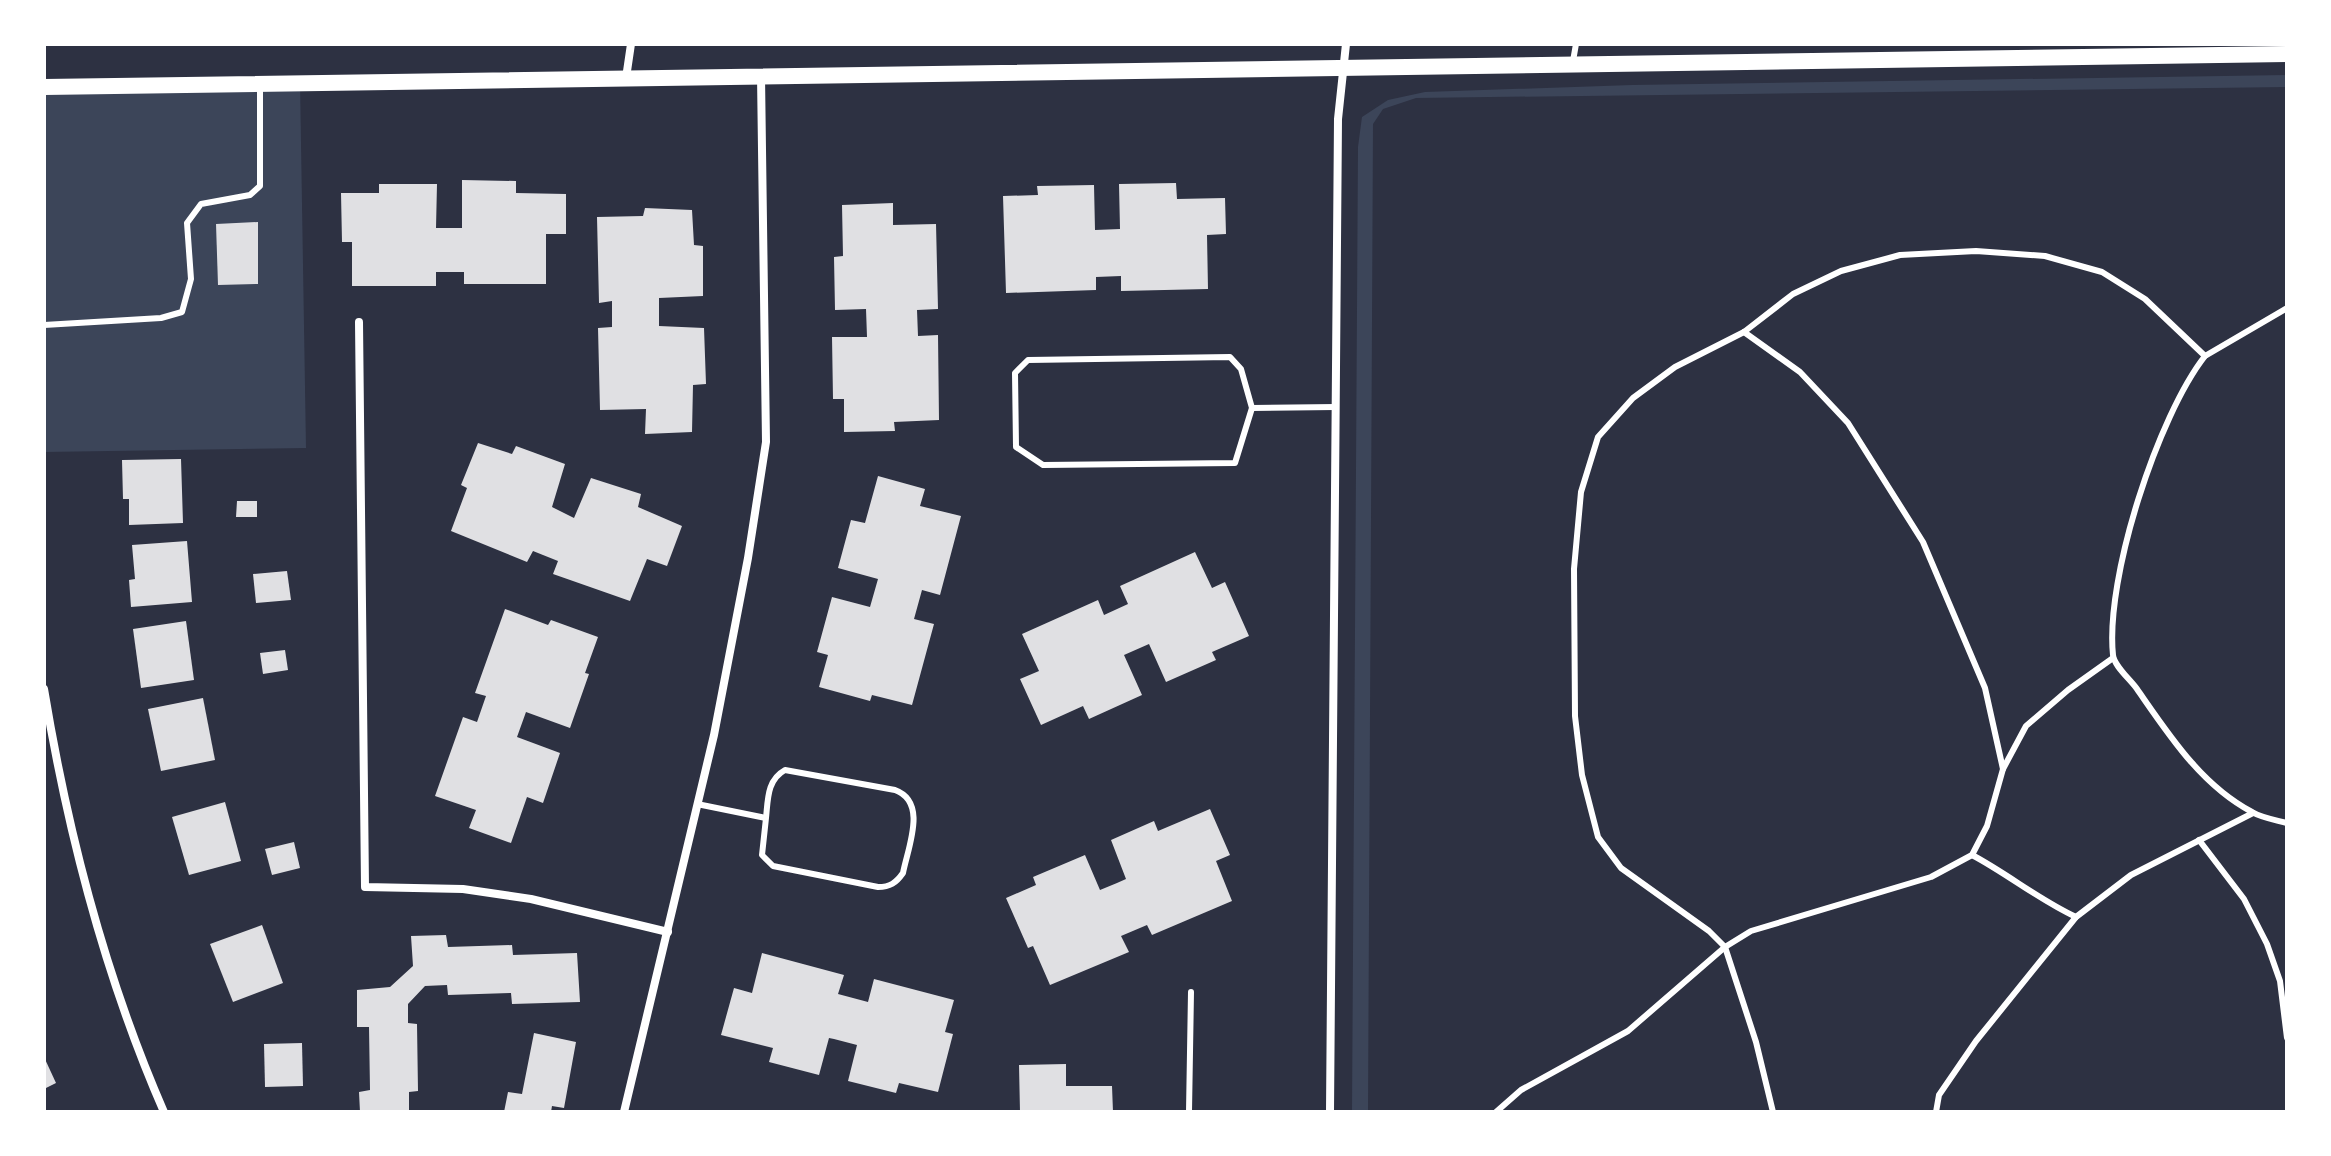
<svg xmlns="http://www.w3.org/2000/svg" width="2331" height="1156" font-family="'IBM Plex Sans',sans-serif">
	<rect width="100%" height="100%" fill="#2d3142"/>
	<!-- green -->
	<g fill="#3c4559">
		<polygon points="2287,75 2287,87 1416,98 1383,109 1373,124 1368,1112 1352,1112 1358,147 1362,117 1388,100 1425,92 1632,85"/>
		<polygon points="300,82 306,448 44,452 44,93"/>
	</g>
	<!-- building -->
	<g fill="#e0e0e3">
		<polygon points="462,180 516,181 516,193 566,194 566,234 546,234 546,284 464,284 464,272 436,272 436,286 352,286 352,242 342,242 341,193 379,193 379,184 437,184 436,228 462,228"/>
		<polygon points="1176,183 1177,199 1225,198 1226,234 1207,235 1208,289 1121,291 1121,276 1096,277 1096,290 1006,293 1003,196 1038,195 1037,186 1094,185 1095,230 1120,229 1119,184"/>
		<polygon points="893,203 893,225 936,224 938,309 917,310 918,336 938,335 939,420 894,422 895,431 844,432 844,399 833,399 832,337 867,337 866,309 835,310 834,257 843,256 842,205"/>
		<polygon points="645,208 692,210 694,245 703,246 703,296 659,298 659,326 704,328 706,384 693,385 692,432 645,434 646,409 600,410 598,328 612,327 612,301 599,303 597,217 643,216"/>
		<polygon points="258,222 258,284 218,285 216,224"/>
		<polygon points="478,443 512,454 516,446 565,464 552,507 574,518 591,478 641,494 638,507 682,526 667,566 647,559 630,601 553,574 558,561 533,551 527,562 451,531 467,488 461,485"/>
		<polygon points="181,459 183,523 129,525 129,499 123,499 122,460"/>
		<polygon points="878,476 925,489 920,506 961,516 940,595 922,590 914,619 934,624 912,705 872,695 870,701 819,687 828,655 817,652 832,597 870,607 878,579 838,568 851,520 865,523"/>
		<polygon points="237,501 257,501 257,517 236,517"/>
		<polygon points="187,541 192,602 131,607 129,580 135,579 132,545"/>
		<polygon points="1195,552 1212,588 1225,582 1249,636 1212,652 1216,660 1166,682 1149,644 1124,655 1142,695 1089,719 1083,706 1041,725 1020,679 1039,671 1022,634 1098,600 1104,615 1128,604 1120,586"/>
		<polygon points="287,571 291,600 256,603 253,574"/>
		<polygon points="505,609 548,625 551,620 598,637 585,673 589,674 570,728 526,712 517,737 560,753 543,803 527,797 511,843 469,828 476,810 435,796 463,717 477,722 486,696 475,693"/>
		<polygon points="186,621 194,680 141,688 133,629"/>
		<polygon points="285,650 288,670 263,674 260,653"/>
		<polygon points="203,698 215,760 161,771 148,709"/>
		<polygon points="225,802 241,861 189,875 172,817"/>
		<polygon points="1210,809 1230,855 1216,861 1232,901 1152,935 1147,925 1121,936 1129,952 1050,985 1033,946 1028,948 1006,898 1036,885 1033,877 1085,855 1100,890 1117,883 1126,879 1111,840 1154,821 1158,831"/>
		<polygon points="294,842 300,868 272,875 265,849"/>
		<polygon points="262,925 283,983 233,1002 210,944"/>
		<polygon points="446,935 448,947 512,945 513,955 577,953 580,1002 512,1004 511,993 448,995 447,985 425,986 408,1004 408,1023 417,1024 418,1091 409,1092 409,1112 360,1112 359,1092 370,1090 369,1027 357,1027 357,990 390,987 413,966 411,936"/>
		<polygon points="762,953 844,975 838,994 868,1002 874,979 954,1000 945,1032 953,1034 938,1092 899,1083 896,1093 848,1081 857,1045 834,1039 829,1038 819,1075 769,1062 773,1048 721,1035 734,988 752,993"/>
		<polygon points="534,1033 576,1042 564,1108 552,1106 551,1112 504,1112 508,1092 522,1094"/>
		<polygon points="302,1043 303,1086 265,1087 264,1044"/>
		<polygon points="44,1057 56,1083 44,1089"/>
		<polygon points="1066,1064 1066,1086 1112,1086 1113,1112 1020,1112 1019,1065"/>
	</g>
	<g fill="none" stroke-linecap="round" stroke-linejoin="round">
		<!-- service -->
		<g stroke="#fff" stroke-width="6">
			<polyline points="1573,61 1576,44"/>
			<path d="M2287 308 2205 356C2158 416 2105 578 2113 655 2114 666 2130 679 2137 689 2169 735 2201 785 2252 812 2262 818 2276 820 2287 823"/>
			<polyline points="44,325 161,318 182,312 191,279 187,223 201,204 250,195 260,186 260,87"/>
			<polyline points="1744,332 1800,372 1848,423 1923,542 1985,688 2003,769"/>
			<polyline points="1252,408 1235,463 1043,465 1016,447 1015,373 1028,360 1230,357 1241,369 1252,408 1336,407"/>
			<path d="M697 804 766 818 762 855 773 866 878 887C890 887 896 883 903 873 908 847 928 802 895 790L785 770C767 780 768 799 766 818"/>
			<polyline points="2199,840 2244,899 2267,944 2280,981 2287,1038"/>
			<path d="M1972 855C2008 874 2039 900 2076 917"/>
			<polyline points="1189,1112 1191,992"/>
			<polyline points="1496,1112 1521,1090 1628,1031 1725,947 1751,931 1931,877 1972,855 1987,826 2003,769 2026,726 2068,690 2113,658"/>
			<polyline points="1773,1112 1756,1042 1725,947 1709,931 1621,868 1598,837 1582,775 1575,716 1574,569 1581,492 1598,437 1633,398 1675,367 1744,332 1793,294 1841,271 1900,255 1976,251 2045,256 2102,272 2145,299 2205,356"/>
			<polyline points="1936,1112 1939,1095 1976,1041 2076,917 2131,875 2253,813"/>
		</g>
		<!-- minor -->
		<g stroke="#fff" stroke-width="8">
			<polyline points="626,78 631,44"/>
			<polyline points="359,322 365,887 463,889 531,899 668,932"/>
			<path d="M44 689C68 834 105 977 164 1112"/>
			<polyline points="624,1112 714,735 748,558 766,442 761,76"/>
			<polyline points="1330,1112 1338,119 1346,44"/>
		</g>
		<!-- secondary -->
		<polyline stroke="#fff" stroke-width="16" points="44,87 2287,54"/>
	</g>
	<!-- border -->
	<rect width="2331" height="1156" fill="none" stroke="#ffffff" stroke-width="92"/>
</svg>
